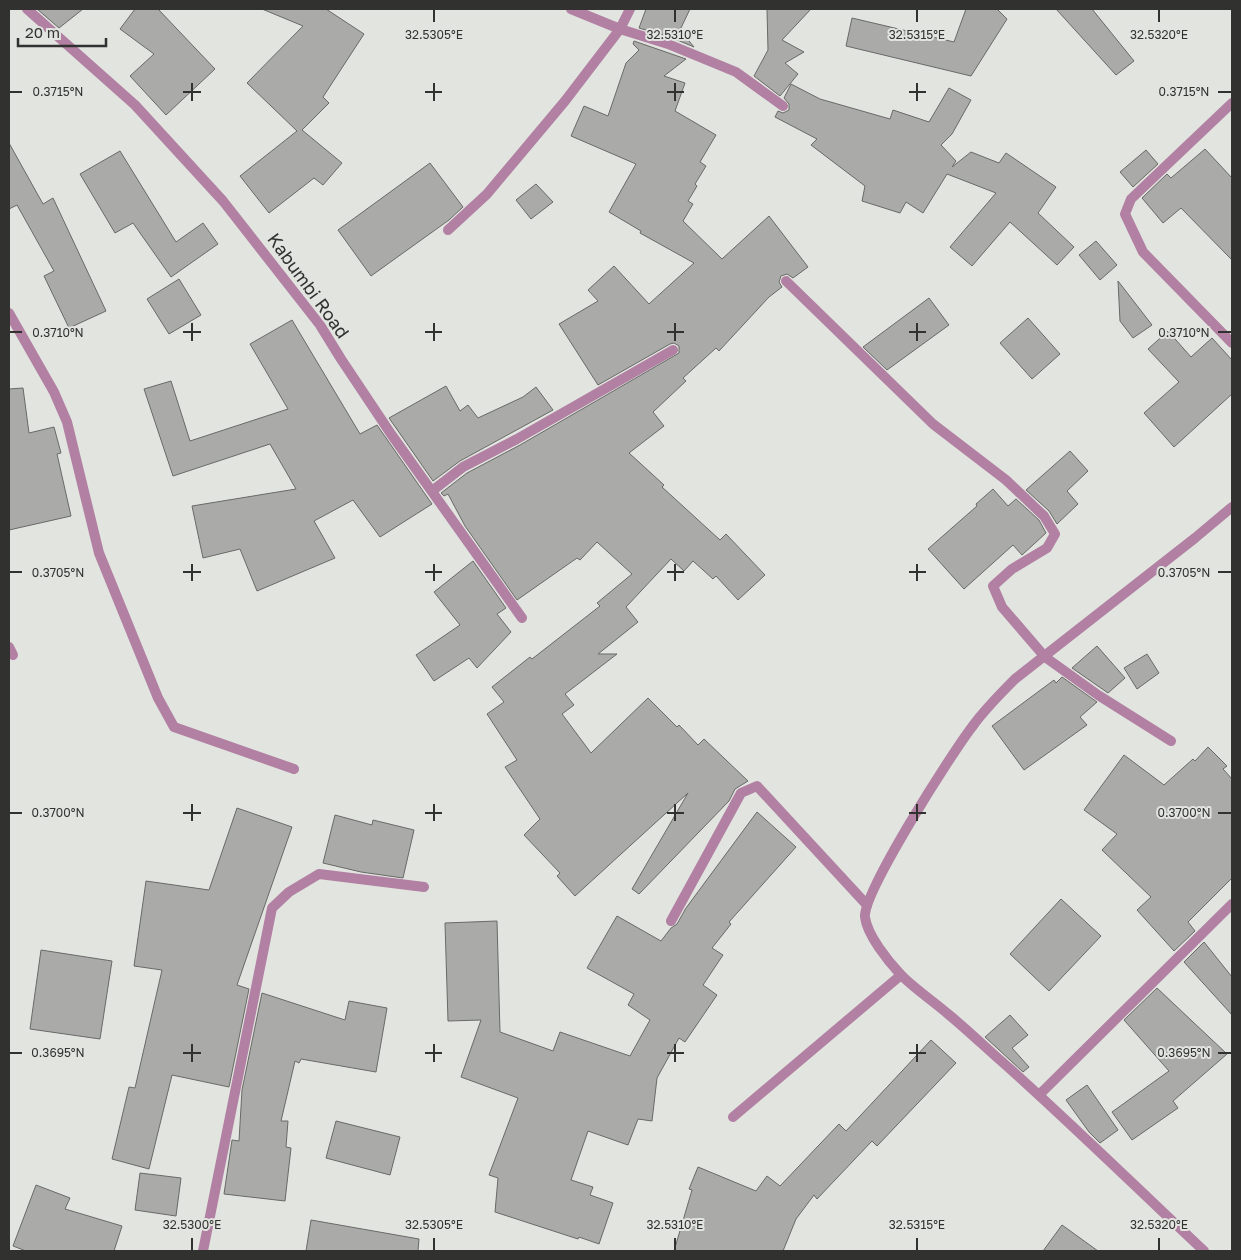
<svg xmlns="http://www.w3.org/2000/svg" width="1241" height="1260" font-family="'Golos Text',sans-serif">
	<rect width="100%" height="100%" fill="#e2e4e0"/>
	<!-- building -->
	<g fill="#aaaba8" stroke="#696a67">
		<polygon points="37,9 83,9 59,28"/>
		<polygon points="135,9 158,9 215,69 166,115 130,76 154,54 120,29"/>
		<polygon points="262,9 326,9 364,34 323,97 329,103 302,130 342,163 323,185 314,178 269,213 240,176 297,131 247,83 303,26"/>
		<polygon points="646,9 690,9 680,30 694,47 670,37 639,28"/>
		<polygon points="767,9 811,9 782,40 804,52 785,63 798,74 780,96 754,76 768,50"/>
		<polygon points="966,9 997,9 1007,19 971,76 846,46 852,18 954,42"/>
		<polygon points="1056,9 1092,9 1134,61 1116,75"/>
		<polygon points="634,41 686,59 664,76 685,83 675,111 716,135 700,162 706,166 695,184 697,186 688,201 693,204 683,221 722,259 769,216 808,267 793,278 787,274 781,276 779,282 782,287 769,297 719,351 716,348 683,378 686,381 653,412 664,426 629,453 664,485 662,487 720,540 726,534 765,575 738,600 716,576 713,579 693,561 684,571 671,559 626,607 638,622 598,654 617,654 565,694 574,705 562,714 591,753 648,698 677,727 679,725 698,745 704,739 748,781 735,789 729,801 639,894 632,889 688,793 575,896 557,876 560,873 524,835 540,819 505,767 517,760 487,714 504,702 492,687 530,657 532,659 600,606 597,603 632,574 597,542 580,560 577,558 517,600 465,526 448,494 444,496 441,493 467,473 520,445 679,353 679,346 674,343 670,344 598,385 559,324 598,301 588,290 614,266 649,304 694,263 640,233 641,231 609,212 636,164 571,136 584,106 608,116 626,63 639,50 633,44"/>
		<polygon points="791,84 820,99 890,119 893,110 929,122 949,88 971,100 952,134 941,145 956,161 952,167 971,152 999,163 1006,153 1056,187 1038,213 1074,247 1057,265 1010,222 972,266 950,247 996,193 947,174 923,213 906,202 900,213 862,201 865,186 811,145 817,139 775,117 778,111 783,113 789,110 789,104 784,98"/>
		<polygon points="9,143 43,204 53,198 106,311 69,328 44,276 54,271 17,205 9,209"/>
		<polygon points="1205,149 1232,178 1232,260 1181,208 1163,223 1142,198 1167,174 1171,178"/>
		<polygon points="1146,150 1158,164 1133,187 1120,172"/>
		<polygon points="120,151 176,242 203,223 218,244 171,277 133,223 115,233 80,174"/>
		<polygon points="430,163 463,207 449,220 371,276 338,230"/>
		<polygon points="536,184 553,202 531,219 516,200"/>
		<polygon points="1096,241 1117,265 1100,280 1079,255"/>
		<polygon points="179,279 201,315 169,334 147,299"/>
		<polygon points="1118,281 1152,325 1133,338 1120,321"/>
		<polygon points="929,298 949,325 887,370 863,347"/>
		<polygon points="1028,318 1060,354 1032,379 1000,343"/>
		<polygon points="292,320 360,434 377,425 432,504 380,537 353,500 314,521 335,558 257,591 240,549 203,558 192,506 296,489 270,444 173,476 144,389 171,381 190,441 288,409 250,344"/>
		<polygon points="1168,331 1191,357 1212,338 1232,360 1232,394 1174,447 1144,413 1179,382 1148,349"/>
		<polygon points="446,386 460,411 468,405 478,418 523,397 536,387 553,410 460,461 433,481 389,418"/>
		<polygon points="23,388 29,433 54,427 61,453 57,454 71,516 9,530 9,389"/>
		<polygon points="1070,451 1088,471 1067,491 1078,504 1057,524 1049,511 1026,490"/>
		<polygon points="993,489 1008,506 1016,499 1039,520 1046,533 1022,555 1013,545 964,589 928,549 977,506 976,504"/>
		<polygon points="473,561 506,608 497,614 511,632 477,668 469,658 434,681 416,655 460,625 434,592"/>
		<polygon points="1097,646 1125,678 1108,693 1072,668"/>
		<polygon points="1147,654 1159,673 1137,689 1124,668"/>
		<polygon points="1062,677 1097,702 1080,717 1087,725 1024,770 992,726 1054,680 1056,683"/>
		<polygon points="1208,747 1227,766 1223,769 1232,779 1232,878 1188,922 1195,931 1174,951 1137,910 1151,897 1102,850 1117,834 1084,810 1124,755 1164,785 1193,759 1195,761"/>
		<polygon points="237,808 292,827 237,985 249,989 229,1087 172,1075 149,1169 112,1159 129,1087 135,1088 162,970 134,966 146,881 209,890"/>
		<polygon points="757,812 796,847 729,922 731,924 712,948 723,955 703,985 717,995 685,1042 679,1038 657,1078 652,1121 638,1119 628,1145 588,1131 571,1180 593,1187 590,1195 613,1203 599,1244 579,1237 578,1239 495,1212 498,1178 489,1175 518,1098 461,1077 481,1020 448,1021 445,923 497,921 500,1032 553,1051 560,1032 630,1056 650,1020 628,1005 634,994 587,968 617,916 661,941 671,928 677,924 686,908"/>
		<polygon points="335,815 372,825 373,820 414,830 403,878 361,872 323,863"/>
		<polygon points="1061,899 1101,936 1049,991 1010,954"/>
		<polygon points="1204,942 1232,977 1232,1015 1184,962"/>
		<polygon points="41,950 112,961 100,1039 30,1029"/>
		<polygon points="1157,988 1227,1054 1173,1101 1178,1108 1132,1140 1112,1112 1169,1071 1124,1020"/>
		<polygon points="262,993 345,1020 349,1001 387,1008 376,1072 301,1059 299,1063 295,1061 281,1121 288,1121 286,1147 291,1148 285,1201 224,1194 232,1140 239,1141 242,1090"/>
		<polygon points="1010,1015 1028,1035 1012,1048 1029,1067 1023,1072 985,1037"/>
		<polygon points="931,1040 956,1063 877,1146 872,1141 817,1199 814,1195 796,1219 783,1251 674,1251 692,1190 689,1189 698,1167 756,1191 767,1176 780,1186 839,1124 846,1131"/>
		<polygon points="1087,1085 1118,1130 1100,1143 1089,1132 1066,1100"/>
		<polygon points="336,1121 400,1137 390,1175 326,1158"/>
		<polygon points="140,1173 181,1178 176,1216 135,1210"/>
		<polygon points="36,1185 70,1198 65,1209 122,1226 114,1251 26,1251 13,1246"/>
		<polygon points="311,1220 419,1239 418,1251 306,1251"/>
		<polygon points="1062,1225 1098,1251 1043,1251"/>
	</g>
	<g fill="none" stroke-linecap="round" stroke-linejoin="round">
		<!-- service -->
		<g stroke="#b180a2" stroke-width="10">
			<polyline points="1232,103 1131,199 1125,214 1143,252 1232,343"/>
			<polyline points="786,281 933,424 1006,480 1044,516 1055,534 1047,548 1012,569 993,586 1002,607 1045,657 1098,695 1171,741"/>
		</g>
		<!-- minor -->
		<g stroke="#b180a2" stroke-width="10">
			<polyline points="27,9 135,105 223,201 320,325 341,359 391,434 522,618"/>
			<polyline points="571,9 620,29 630,9"/>
			<polyline points="448,230 487,194 565,101 620,29 668,44 736,72 783,106"/>
			<polyline points="9,313 54,392 67,422 99,553 158,698 174,727 294,769"/>
			<polyline points="432,491 463,467 517,439 673,350"/>
			<polyline points="9,647 13,655"/>
			<polyline points="671,921 741,793 757,786 867,905"/>
			<polyline points="1039,1095 1232,904"/>
			<polyline points="733,1117 901,975"/>
			<polyline points="203,1251 272,908 289,892 319,874 424,887"/>
			<path d="M1204 1251C1139 1190 1075 1127 1008 1067 988 1050 969 1031 948 1014 933 1001 915 989 901 975 888 961 867 935 865 917 863 892 952 753 972 727 984 710 1000 694 1015 679L1195 538 1232 507"/>
		</g>
	</g>
	<!-- ticks -->
	<path fill="none" stroke="#313130" stroke-width="2" d="M434 10V22M675 10V22M917 10V22M1159 10V22M192 83V101M434 83V101M675 83V101M917 83V101M10 92H22M183 92H201M425 92H442M667 92H684M909 92H926M1218 92H1231M192 323V341M434 323V341M675 323V341M917 323V341M10 332H22M183 332H201M425 332H442M667 332H684M909 332H926M1218 332H1231M192 564V581M434 564V581M675 564V581M917 564V581M10 572H22M183 572H201M425 572H442M667 572H684M909 572H926M1218 572H1231M192 804V821M434 804V821M675 804V821M917 804V821M10 813H22M183 813H201M425 813H442M667 813H684M909 813H926M1218 813H1231M192 1044V1062M434 1044V1062M675 1044V1062M917 1044V1062M10 1053H22M183 1053H201M425 1053H442M667 1053H684M909 1053H926M1218 1053H1231M192 1238V1250M434 1238V1250M675 1238V1250M917 1238V1250M1159 1238V1250"/>
	<g text-anchor="middle" stroke-width="4" stroke-linejoin="round" paint-order="stroke">
		<!-- street labels -->
		<g font-size="18" fill="#313130" stroke="#e2e4e0">
			<text transform="translate(308 286) rotate(54)" y="6">Kabumbi Road</text>
		</g>
	</g>
	<g font-size="12" text-anchor="middle" fill="#313130" stroke="#e2e4e0" stroke-width="4" stroke-linejoin="round" paint-order="stroke">
		<text x="434" y="39">32.5305°E</text>
		<text x="675" y="39">32.5310°E</text>
		<text x="917" y="39">32.5315°E</text>
		<text x="1159" y="39">32.5320°E</text>
		<text x="58" y="96">0.3715°N</text>
		<text x="1184" y="96">0.3715°N</text>
		<text x="58" y="337">0.3710°N</text>
		<text x="1184" y="337">0.3710°N</text>
		<text x="58" y="577">0.3705°N</text>
		<text x="1184" y="577">0.3705°N</text>
		<text x="58" y="817">0.3700°N</text>
		<text x="1184" y="817">0.3700°N</text>
		<text x="58" y="1057">0.3695°N</text>
		<text x="1184" y="1057">0.3695°N</text>
		<text x="192" y="1229">32.5300°E</text>
		<text x="434" y="1229">32.5305°E</text>
		<text x="675" y="1229">32.5310°E</text>
		<text x="917" y="1229">32.5315°E</text>
		<text x="1159" y="1229">32.5320°E</text>
	</g>
	<!-- border -->
	<rect width="1241" height="1260" fill="none" stroke="#313130" stroke-width="20"/>
	<!-- scale -->
	<path d="M18 38v8h88v-8" fill="none" stroke="#313130" stroke-width="2.5"/>
	<text x="25" y="38" font-size="15" fill="#313130" stroke="#e2e4e0" stroke-width="4" paint-order="stroke">20 m</text>
</svg>
